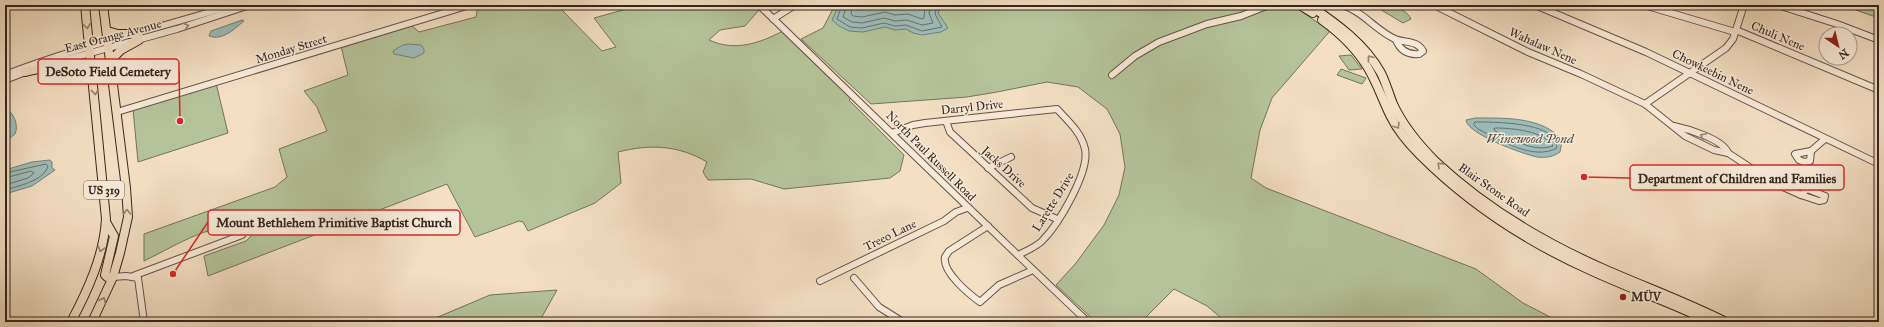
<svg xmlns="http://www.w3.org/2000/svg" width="1884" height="327" font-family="'IM FELL Great Primer',serif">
	<rect width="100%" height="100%" fill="#f4dfc3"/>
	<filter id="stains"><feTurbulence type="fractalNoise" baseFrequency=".005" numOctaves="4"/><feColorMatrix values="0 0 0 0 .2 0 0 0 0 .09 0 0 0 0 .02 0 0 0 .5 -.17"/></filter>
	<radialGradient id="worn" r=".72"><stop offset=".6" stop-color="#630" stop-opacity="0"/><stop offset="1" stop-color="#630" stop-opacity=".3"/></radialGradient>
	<!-- green -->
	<g fill="#b5c399" stroke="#74745b">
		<path d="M478 5H557L602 51 616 47 594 18 641 5H754L759 10 745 26 720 30 709 40C735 52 760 43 783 31L851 98 849 100 904 155 900 171 890 178 784 189 751 179 708 180 703 172 707 162C678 145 650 144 618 152L621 183 595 203 528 231 523 222 519 221 475 237 447 184 208 276 204 256 246 241 253 234V226C212 221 179 244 144 261V234L275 187 287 177 279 149 327 131 317 107 304 91 348 75 341 46 411 25 419 32 476 17Z"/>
		<polygon points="835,5 1292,5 1330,31 1272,98 1260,130 1251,178 1266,188 1476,269 1523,303 1560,322 1226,322 1207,306 1174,289 1141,322 1096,322 1056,285 1076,263 1104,225 1119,195 1125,167 1120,134 1107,109 1078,87 1047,82 997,92 967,97 871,104 801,39 823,28"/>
		<path d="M1373 5C1386 5 1405 6 1411 19L1403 23Z"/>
		<polygon points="1841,5 1866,5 1879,9 1879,18"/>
		<polygon points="1351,55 1362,69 1349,70 1339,56"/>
		<polygon points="1341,69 1366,78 1362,84 1337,75"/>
		<polygon points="216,83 228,133 138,162 133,109"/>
		<polygon points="557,290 539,322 426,322 490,295"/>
	</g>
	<!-- water -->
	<g fill="#9dbcb9" stroke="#72807b">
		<polygon points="839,5 941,5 938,13 948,28 941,32 922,35 913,33 906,29 895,30 885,27 863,32 849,31 839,26 832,20"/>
		<path d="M242 20 244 21C234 29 223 41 209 36L211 31Z"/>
		<polygon points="409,44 421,45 424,49 424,53 414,58 394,54 393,51 403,45"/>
		<path d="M5 108C14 112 19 126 15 134L5 142Z"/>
		<path d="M1475 118C1501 118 1545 116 1562 141L1560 152C1553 157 1546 158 1537 157 1523 154 1467 134 1466 120Z"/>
		<polygon points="50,160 52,162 52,168 55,170 32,186 5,194 5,170 32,162"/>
	</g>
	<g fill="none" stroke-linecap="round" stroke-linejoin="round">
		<!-- shore -->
		<g stroke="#68716b" stroke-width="1">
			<polyline points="842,5 837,19 850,27 862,28 884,23 895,26 906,25 922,31 942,27 935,14 937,5"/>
			<polyline points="847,5 843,17 852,22 862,23 884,18 895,21 907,20 922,25 933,23 929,13 931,5"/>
			<polyline points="853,5 851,14 853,16 862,17 885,12 895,15 908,14 922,19 924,18 925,5"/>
			<path d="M1475 122C1494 122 1542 122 1555 139 1556 141 1556 145 1557 148 1533 161 1500 140 1478 129L1474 125Z"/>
			<path d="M1496 128C1511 128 1545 131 1553 146 1534 153 1512 139 1495 131L1494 129Z"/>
			<path d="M5 173 46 164 48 166C44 181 18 186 5 190"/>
			<polyline points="5,178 31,171 34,173 28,178 5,185"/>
		</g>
		<!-- minor casing -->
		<g stroke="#625446" stroke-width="8">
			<g id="minor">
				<path d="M759 5C869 111 977 217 1088 322"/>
				<path d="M1342 5C1364 12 1375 30 1395 39 1405 43 1417 40 1423 51L1419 54C1408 55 1400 50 1396 40"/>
				<polyline points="1434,5 1528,52 1581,74 1645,104 1685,136 1714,150 1728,153 1774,183 1801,195"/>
				<polyline points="1535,5 1646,52 1879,164"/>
				<polyline points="1644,5 1735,32"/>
				<polyline points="1778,5 1837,24 1879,40"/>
				<polyline points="773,19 795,5"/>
				<polyline points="1736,30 1879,90"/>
				<polyline points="54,63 177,29 250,5"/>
				<path d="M5 75C79 46 157 29 233 5"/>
				<polyline points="1112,75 1135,56 1159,42 1207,24 1241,16 1269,5"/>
				<polyline points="5,80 28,71"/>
				<polyline points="1645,104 1726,48 1733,39 1744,5"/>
				<polyline points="117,112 470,5"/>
				<polyline points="946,121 950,132 1032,208 1057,219"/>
				<path d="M1674 126C1688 129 1723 139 1728 153"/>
				<path d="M892 133 913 125 925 123 1057 109C1068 121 1081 132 1085 149 1090 172 1058 225 1042 241 1036 247 1026 251 1018 255"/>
				<polygon points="1811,151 1810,161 1804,162 1799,160 1795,154"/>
				<polyline points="1811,151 1825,139"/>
				<polyline points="988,168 1011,157"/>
				<polygon points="1807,189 1825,196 1824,200 1819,201 1801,195"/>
				<path d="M988 226 949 251 945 257C942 272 969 294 980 302L999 285 1033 270"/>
				<polyline points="133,276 242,235"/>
				<polyline points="113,277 126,276 138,278 144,322"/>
				<polyline points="854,278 879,307 903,322"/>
				<polyline points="820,281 944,221 956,212 967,208"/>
			</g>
		</g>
		<!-- major casing -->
		<g stroke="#32261d" stroke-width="10">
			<g id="major">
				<polyline points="1300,5 1313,13"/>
				<path d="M1309 5C1336 23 1365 44 1381 73 1386 83 1389 94 1393 104 1403 126 1419 145 1436 162 1485 208 1543 242 1604 269 1645 287 1686 302 1726 322"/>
				<path d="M1322 20C1340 33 1356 48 1368 68 1377 83 1383 101 1391 117 1398 131 1409 144 1420 155 1469 204 1529 243 1592 271 1631 289 1672 303 1711 322"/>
				<polyline points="107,31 118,34 139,34"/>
				<polyline points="110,61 121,50 139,40"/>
				<path d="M25 72C48 67 70 60 92 69"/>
				<polyline points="106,222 114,236 105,275 107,277 113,277"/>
				<path d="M71 322C88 290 104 255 106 219L85 5"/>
				<polyline points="92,322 113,277 120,253 128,217 126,188 103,5"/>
			</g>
		</g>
		<!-- minor -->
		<use href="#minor" stroke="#f8ead8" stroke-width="6"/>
		<!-- major -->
		<use href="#major" stroke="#f4dfc3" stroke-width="8"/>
	</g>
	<!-- one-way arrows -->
	<defs><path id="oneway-chevron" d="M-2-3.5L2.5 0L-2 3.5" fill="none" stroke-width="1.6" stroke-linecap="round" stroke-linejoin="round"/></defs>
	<g stroke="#938270">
		<use href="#oneway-chevron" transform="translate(87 26) rotate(83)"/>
		<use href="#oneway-chevron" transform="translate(1370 58) rotate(-127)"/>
		<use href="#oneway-chevron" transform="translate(95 92) rotate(84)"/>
		<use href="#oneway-chevron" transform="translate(1397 126) rotate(56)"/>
		<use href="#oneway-chevron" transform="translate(1440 165) rotate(-136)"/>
		<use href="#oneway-chevron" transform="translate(127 212) rotate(-91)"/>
		<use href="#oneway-chevron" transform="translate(101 249) rotate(105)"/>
		<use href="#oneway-chevron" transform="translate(103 300) rotate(-65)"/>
	</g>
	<g stroke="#95887a">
		<use href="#oneway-chevron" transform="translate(186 26) rotate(-18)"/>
		<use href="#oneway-chevron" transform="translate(1703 136) rotate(-153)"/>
	</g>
	<!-- markers -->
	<circle fill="#8f2418" stroke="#f8ead8" stroke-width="1.5" cx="1623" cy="297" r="4"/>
	<g text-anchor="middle" stroke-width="3" stroke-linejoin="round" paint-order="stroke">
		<!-- shield labels -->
		<rect fill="#f8ead8" stroke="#6d6155" stroke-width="1" x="84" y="181" width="40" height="18" rx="3"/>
		<g font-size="11" font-weight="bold" fill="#32261d">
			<text x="104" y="194">US 319</text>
		</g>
		<!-- street labels -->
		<g font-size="12" fill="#32261d" stroke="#f8ead8">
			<text transform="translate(113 36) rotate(-15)" y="4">East Orange Avenue</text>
			<text transform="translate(1778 36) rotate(23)" y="4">Chuli Nene</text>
			<text transform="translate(1543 46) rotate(24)" y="4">Wahalaw Nene</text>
			<text transform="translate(291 49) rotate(-17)" y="4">Monday Street</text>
			<text transform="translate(1713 72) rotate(26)" y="4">Chowkeebin Nene</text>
			<text transform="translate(972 107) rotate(-6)" y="4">Darryl Drive</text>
			<text transform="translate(931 156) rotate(45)" y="4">North Paul Russell Road</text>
			<text transform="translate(1004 167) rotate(42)" y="4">Jacks Drive</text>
			<text transform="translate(1494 190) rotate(35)" y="4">Blair Stone Road</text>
			<text transform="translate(1053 202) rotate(-58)" y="4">Larette Drive</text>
			<text transform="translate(890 235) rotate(-26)" y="4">Treeo Lane</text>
		</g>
		<!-- poi labels -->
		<g font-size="12" font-weight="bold" fill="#32261d" stroke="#f8ead8" text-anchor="start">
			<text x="1631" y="301">MÜV</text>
		</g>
		<!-- water labels -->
		<g font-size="13" font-style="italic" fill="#52534c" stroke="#f8ead8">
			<text x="1530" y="143">Winewood Pond</text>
		</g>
	</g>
	<!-- callouts -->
	<path fill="none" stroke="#d62828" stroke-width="1.5" d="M180 121L179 71M1584 177L1630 178M173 274L208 222"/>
	<g fill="#d62828" stroke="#f8ead8" stroke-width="1.5">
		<circle cx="180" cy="121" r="4"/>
		<circle cx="1584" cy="177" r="4"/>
		<circle cx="173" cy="274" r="4"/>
	</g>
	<g fill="#f8ead8" stroke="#d62828" stroke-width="1.5">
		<rect x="38" y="59" width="141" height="25" rx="4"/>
		<rect x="1630" y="165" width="214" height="25" rx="4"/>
		<rect x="208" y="210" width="252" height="25" rx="4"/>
	</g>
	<g font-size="13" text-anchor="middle" font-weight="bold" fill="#32261d">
		<text x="108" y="76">DeSoto Field Cemetery</text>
		<text x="1737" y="183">Department of Children and Families</text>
		<text x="334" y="227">Mount Bethlehem Primitive Baptist Church</text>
	</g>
	<!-- margin -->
	<rect width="1884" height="327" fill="none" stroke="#f4dfc3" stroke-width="20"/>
	<rect x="6" y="6" width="1872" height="315" fill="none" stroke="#32261d" stroke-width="2"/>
	<rect x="10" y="10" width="1864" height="307" fill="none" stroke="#32261d"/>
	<!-- north arrow -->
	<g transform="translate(1838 46) rotate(145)"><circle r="19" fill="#f8ead8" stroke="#a99c8d"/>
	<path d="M0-3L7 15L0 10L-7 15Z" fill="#8f2418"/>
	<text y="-6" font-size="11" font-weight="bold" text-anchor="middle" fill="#32261d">N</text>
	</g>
	<rect width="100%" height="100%" filter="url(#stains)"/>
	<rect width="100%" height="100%" fill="url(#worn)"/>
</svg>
